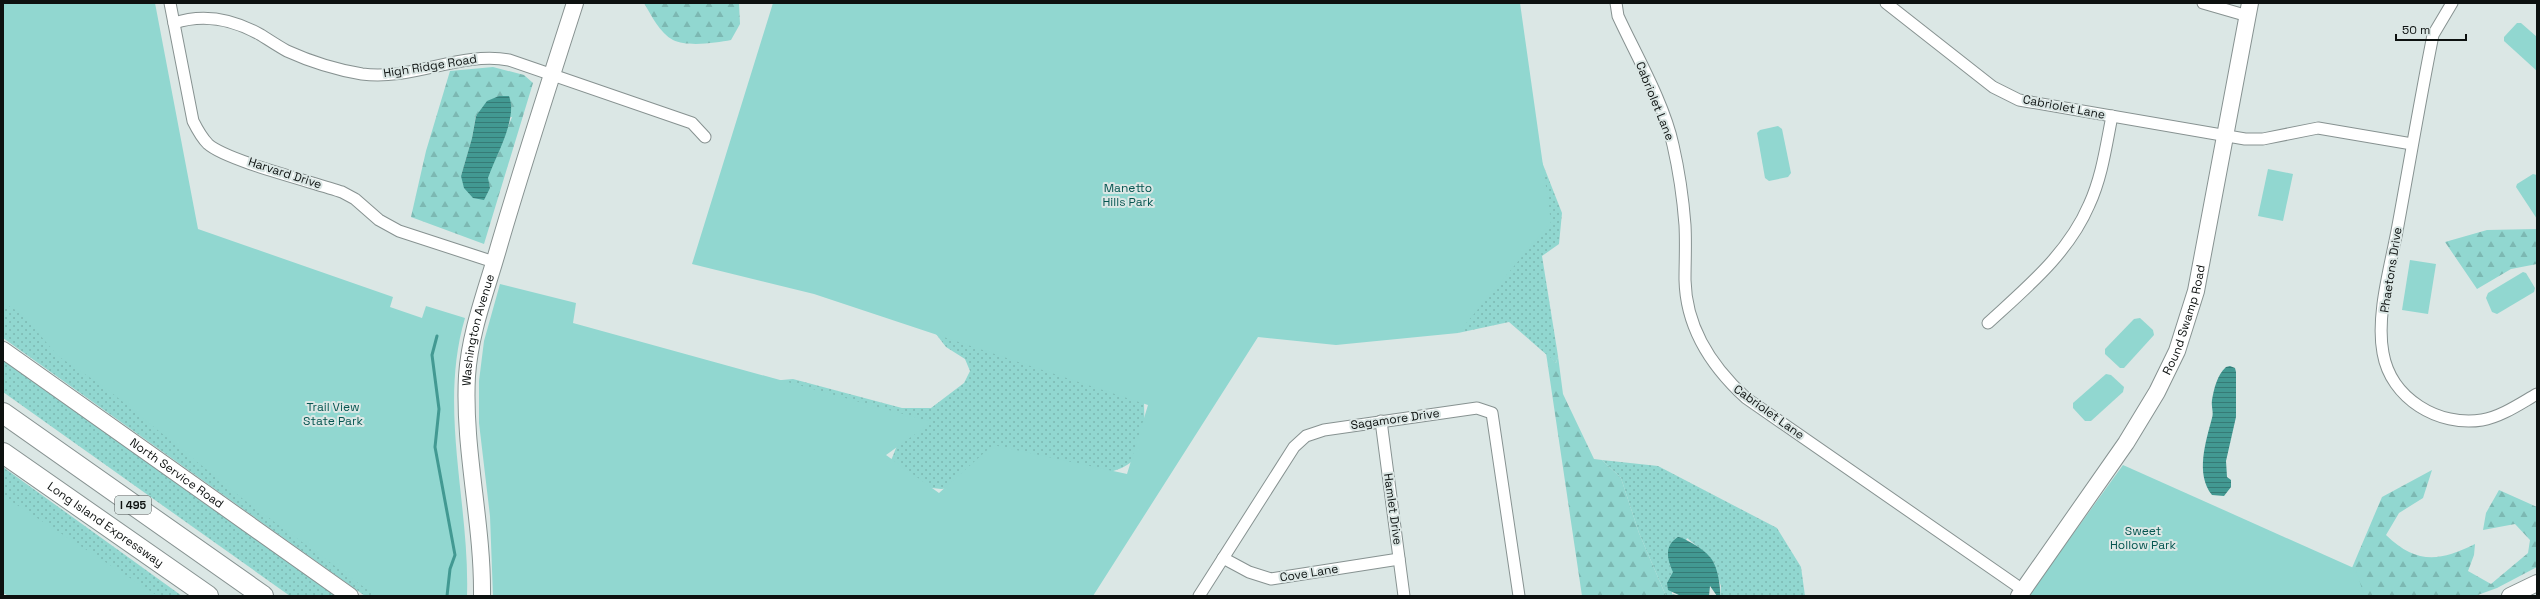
<svg xmlns="http://www.w3.org/2000/svg" width="2540" height="599" font-family="'Space Grotesk',sans-serif">
	<defs>
		<pattern id="grass-dots" width="8" height="8" patternUnits="userSpaceOnUse"><rect width="8" height="8" fill="#91d7d0"/><path d="M2 2h.1M6 6h.1" fill="none" stroke="#7cb8b2" stroke-width="1.8" stroke-linecap="round"/></pattern>
		<pattern id="forest-firs" width="22" height="20" patternUnits="userSpaceOnUse"><rect width="22" height="20" fill="#91d7d0"/><path d="M5 1l3.5 6h-7zM16 11l3.5 6h-7z" fill="#7cb8b2"/></pattern>
		<pattern id="water-rules" width="6" height="5" patternUnits="userSpaceOnUse"><rect width="6" height="5" fill="#429992"/><path d="M0 2.5h6" fill="none" stroke="#367b76"/></pattern>
	</defs>
	<rect width="100%" height="100%" fill="#dbe7e5"/>
	<!-- grass -->
	<g fill="url(#grass-dots)">
		<polygon points="1542,162 1562,213 1559,244 1542,256 1558,356 1556,363 1509,322 1458,333"/>
		<polygon points="3,293 420,596 365,596 3,338"/>
		<path d="M929 325 1144 399C1144 420 1148 453 1127 465 1121 469 1113 471 1107 473L941 489 915 486 890 463 898 443 749 383 793 379 902 408H931L964 383 970 371 965 359 946 347Z"/>
		<polygon points="3,358 337,596 290,596 3,392"/>
		<polygon points="1602,460 1658,466 1777,528 1801,567 1805,596 1720,596 1721,586 1710,557 1687,538 1673,572 1672,594 1681,596 1666,596 1639,533 1621,478"/>
		<polygon points="3,467 182,596 3,594"/>
	</g>
	<!-- forest -->
	<g fill="url(#forest-firs)" fill-rule="evenodd">
		<path d="M644 3H739L740 24 731 40C716 43 687 47 673 40 660 33 651 15 644 3Z"/>
		<path d="M493 67 524 75 533 83 484 244 411 217 426 151 450 71ZM476 115 512 117 487 178 490 188 461 176 472 138Z"/>
		<polygon points="2537,229 2537,264 2511,269 2477,289 2445,242 2487,230"/>
		<polygon points="1546,353 1556,363 1558,356 1563,394 1594,459 1602,460 1621,478 1639,533 1666,596 1582,596"/>
		<path d="M2432 470 2423 498 2399 513 2386 535C2416 564 2439 562 2475 544L2474 555 2468 571 2491 584 2528 553 2530 540 2515 524 2483 530 2486 513 2499 490 2537 507V567L2497 588 2475 596H2354L2349 575 2382 497Z"/>
	</g>
	<!-- park -->
	<g fill="#91d7d0">
		<path d="M3 3H155L198 229 393 297 390 307 422 318 426 306 465 318C438 409 470 504 467 596H376L243 499 107 389 58 356 21 313 3 303Z"/>
		<polygon points="773,3 1520,3 1551,222 1458,333 1336,345 1258,337 1093,596 493,596 490,516 479,423 479,381 484,341 500,284 576,303 573,323 932,422 886,455 939,493 993,445 1127,474 1148,405 814,294 692,264"/>
		<polygon points="2517,23 2521,23 2537,37 2537,71 2504,41 2504,37"/>
		<polygon points="1778,126 1782,129 1791,173 1788,177 1769,181 1765,178 1757,133 1760,130"/>
		<polygon points="2268,169 2293,174 2283,221 2258,216"/>
		<polygon points="2533,174 2537,175 2537,219 2516,187 2517,184"/>
		<polygon points="2410,260 2436,264 2428,314 2402,310"/>
		<polygon points="2523,272 2526,273 2535,288 2534,292 2497,314 2492,312 2486,298 2488,293"/>
		<polygon points="2140,318 2153,330 2154,335 2124,368 2120,368 2105,354 2105,349 2134,319"/>
		<polygon points="2106,374 2111,375 2124,387 2123,392 2091,421 2085,421 2073,408 2073,403"/>
		<polygon points="2123,465 2356,569 2364,596 2028,596"/>
		<polygon points="3,496 158,596 8,596 3,592"/>
	</g>
	<!-- water -->
	<g fill="url(#water-rules)">
		<path d="M499 96H509C518 119 496 155 488 178L490 188 484 200 473 198 464 188 461 176 472 138 476 116 487 101Z"/>
		<path d="M2230 366 2235 368 2236 372V417L2226 461 2227 477 2231 480V487L2224 496 2212 495C2195 474 2206 441 2212 418 2214 413 2211 406 2212 400 2214 389 2217 375 2226 367Z"/>
		<path d="M1678 537C1685 538 1705 550 1710 557 1717 565 1721 585 1720 596H1717L1710 586 1709 596H1681L1668 590 1667 583 1673 572C1667 558 1664 546 1678 537Z"/>
	</g>
	<g fill="none" stroke-linecap="round" stroke-linejoin="round">
		<!-- stream -->
		<polyline stroke="#429992" stroke-width="3" points="437,336 432,355 439,409 435,447 455,555 450,569 447,596"/>
		<!-- street casing -->
		<g stroke="#879291" stroke-width="13">
			<g id="street">
				<path d="M170 3 193 121C197 129 201 137 208 144 227 161 313 182 342 192L355 199 379 220 399 231 494 262"/>
				<path d="M1616 3 1618 16C1636 55 1664 103 1673 145 1679 171 1683 199 1685 225 1686 244 1685 262 1685 280 1686 327 1712 367 1746 398L2023 590"/>
				<polyline points="1886,3 1993,87 2019,100 2245,139 2263,139 2318,128 2412,144"/>
				<polyline points="2203,3 2248,16"/>
				<path d="M2452 3 2433 35C2420 100 2409 166 2397 231 2390 268 2376 316 2383 353 2391 399 2439 427 2482 420 2501 417 2521 403 2537 394"/>
				<path d="M174 23C204 13 233 19 261 35 269 40 278 46 287 51 309 61 338 70 362 74 412 81 460 51 509 60L692 123 705 137"/>
				<path d="M1988 323C2026 288 2068 254 2089 205 2102 177 2106 146 2112 116"/>
				<polyline points="1381,421 1404,596"/>
				<polyline points="1223,558 1249,572 1271,579 1399,559"/>
				<polyline points="1199,596 1294,447 1306,436 1324,430 1477,408 1492,413 1519,596"/>
			</g>
		</g>
		<!-- secondary casing -->
		<g stroke="#879291" stroke-width="18">
			<g id="secondary">
				<path id="s1" d="M3 350 350 596"/>
				<path id="s2" d="M482 596C483 523 463 449 467 376 470 331 487 289 499 246 523 164 549 84 575 3"/>
				<path id="s3" d="M2019 596 2126 443 2157 392 2177 351 2196 291 2250 3"/>
				<polyline points="2510,596 2537,583"/>
			</g>
		</g>
		<!-- highway casing -->
		<g stroke="#879291" stroke-width="22">
			<g id="highway">
				<polyline points="3,413 263,596"/>
				<path id="s4" d="M3 453 208 596"/>
			</g>
		</g>
		<!-- street -->
		<use href="#street" stroke="#fff" stroke-width="11"/>
		<!-- secondary -->
		<use href="#secondary" stroke="#fff" stroke-width="16"/>
		<!-- highway -->
		<use href="#highway" stroke="#fff" stroke-width="20"/>
	</g>
	<g text-anchor="middle" stroke-width="4" stroke-linejoin="round" paint-order="stroke">
		<!-- shield labels -->
		<rect fill="#dbe7e5" stroke="#4b5150" stroke-width="1" x="115" y="496" width="36" height="18" rx="3"/>
		<g font-size="11" font-weight="bold" fill="#0d1110">
			<text x="133" y="509">I 495</text>
		</g>
		<!-- street labels -->
		<g font-size="12" fill="#0d1110" stroke="#dbe7e5">
			<text transform="translate(430 66) rotate(-9)" y="4">High Ridge Road</text>
			<text transform="translate(1655 101) rotate(68)" y="4">Cabriolet Lane</text>
			<text transform="translate(2064 107) rotate(11)" y="4">Cabriolet Lane</text>
			<text transform="translate(285 173) rotate(18)" y="4">Harvard Drive</text>
			<text transform="translate(2391 270) rotate(-81)" y="4">Phaetons Drive</text>
			<text dy="4" stroke="none"><textPath href="#s3" startOffset="324">Round Swamp Road</textPath></text>
			<text dy="4" stroke="none"><textPath href="#s2" startOffset="268">Washington Avenue</textPath></text>
			<text transform="translate(1769 412) rotate(36)" y="4">Cabriolet Lane</text>
			<text transform="translate(1395 419) rotate(-8)" y="4">Sagamore Drive</text>
			<text dy="4" stroke="none"><textPath href="#s1" startOffset="213">North Service Road</textPath></text>
			<text transform="translate(1393 509) rotate(82)" y="4">Hamlet Drive</text>
			<text dy="4" stroke="none"><textPath href="#s4" startOffset="125">Long Island Expressway</textPath></text>
			<text transform="translate(1309 573) rotate(-9)" y="4">Cove Lane</text>
		</g>
		<!-- park labels -->
		<g font-size="12" fill="#055550" stroke="#dbe7e5">
			<text x="1128" y="192">Manetto<tspan x="1128" dy="14">Hills Park</tspan></text>
			<text x="333" y="411">Trail View<tspan x="333" dy="14">State Park</tspan></text>
			<text x="2143" y="535">Sweet<tspan x="2143" dy="14">Hollow Park</tspan></text>
		</g>
	</g>
	<!-- border -->
	<rect width="2540" height="599" fill="none" stroke="#0d1110" stroke-width="8"/>
	<!-- scale -->
	<path d="M2396 34v6h70v-6" fill="none" stroke="#0d1110" stroke-width="2"/>
	<text x="2402" y="34" font-size="12" fill="#0d1110" stroke="#dbe7e5" stroke-width="3" paint-order="stroke">50 m</text>
</svg>
